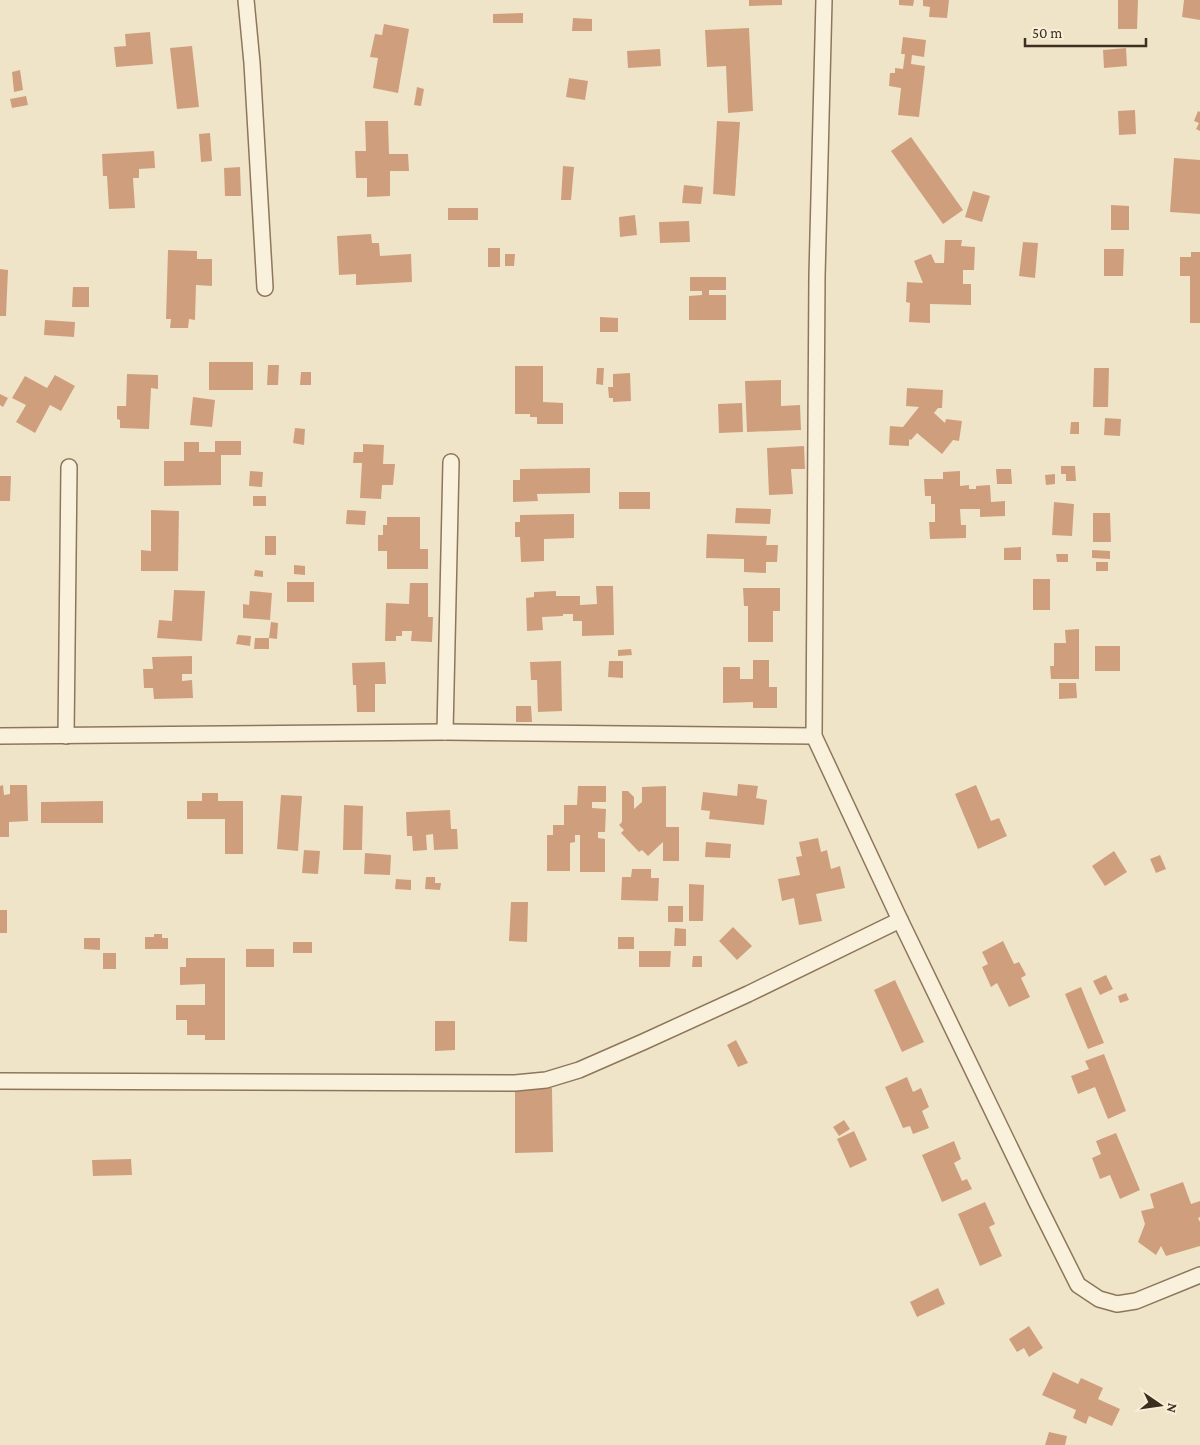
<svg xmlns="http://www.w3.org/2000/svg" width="1200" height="1445" font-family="'Crimson Pro',serif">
	<rect width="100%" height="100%" fill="#f0e4c8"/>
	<!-- building -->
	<g fill="#cf9f7d">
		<polygon points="749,0 782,0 782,5 749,6"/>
		<polygon points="899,0 914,0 913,6 899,5"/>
		<polygon points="923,0 949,0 947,18 929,17 930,7 923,6"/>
		<polygon points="1118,0 1138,0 1137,29 1118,29"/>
		<polygon points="1184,0 1200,0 1200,20 1182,17"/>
		<polygon points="523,13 523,23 493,23 493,14"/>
		<polygon points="573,18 592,19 592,31 572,31"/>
		<polygon points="384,24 409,29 398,93 373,88 378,58 370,57 375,34 382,35"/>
		<polygon points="749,28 753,111 728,113 726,66 707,67 705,30"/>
		<polygon points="150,32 153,64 116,67 114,47 126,46 125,34"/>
		<polygon points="903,37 926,40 924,57 912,55 911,64 925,66 919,117 898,115 901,88 889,86 890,73 895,73 895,68 903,69 905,54 901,54"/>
		<polygon points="192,46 199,107 177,109 170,48"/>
		<polygon points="1126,48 1127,66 1104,68 1103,50"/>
		<polygon points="660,49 661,66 628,68 627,51"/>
		<polygon points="20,70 23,90 14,92 12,72"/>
		<polygon points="569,78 588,81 585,100 566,97"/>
		<polygon points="417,87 424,89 421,106 414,105"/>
		<polygon points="26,96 28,105 12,108 10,99"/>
		<polygon points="1135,110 1136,134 1119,135 1118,111"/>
		<polygon points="1198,111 1200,112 1200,131 1196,129 1199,123 1194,121"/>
		<polygon points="365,121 388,121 389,154 408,154 409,171 390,171 390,196 367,197 367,178 356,178 355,151 366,151"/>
		<polygon points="717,121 740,122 735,196 713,194"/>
		<polygon points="210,133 212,161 201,162 199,134"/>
		<polygon points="911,137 963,210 943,224 891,151"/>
		<polygon points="154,151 155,168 139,169 139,178 133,178 135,208 109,209 107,176 103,176 102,154"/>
		<polygon points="1174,158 1200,160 1200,214 1170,212"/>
		<polygon points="563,166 574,167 571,200 561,200"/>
		<polygon points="240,167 241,196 225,196 224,168"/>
		<polygon points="684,185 703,187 701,204 682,203"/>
		<polygon points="973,191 990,196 982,222 965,217"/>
		<polygon points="1111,205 1129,206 1129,230 1111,230"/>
		<rect x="448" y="208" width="30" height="12"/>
		<polygon points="635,215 637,235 620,237 619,217"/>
		<polygon points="689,221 690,242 660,243 659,222"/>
		<polygon points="371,234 372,243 379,243 380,256 411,254 412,282 356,285 356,274 339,275 337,236"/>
		<polygon points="945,240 962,240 961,246 975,247 974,270 963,270 963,284 971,284 971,305 930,304 930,323 909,322 910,303 906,302 907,282 923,283 914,261 931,254 935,263 944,263"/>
		<polygon points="1023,242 1038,243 1035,278 1019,276"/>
		<rect x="488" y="248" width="12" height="19"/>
		<polygon points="1104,249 1124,249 1123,276 1104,276"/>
		<polygon points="168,250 197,251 197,259 212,259 212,286 196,285 195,320 189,319 188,328 170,328 171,319 166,319"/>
		<polygon points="1191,252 1200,252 1200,323 1190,323 1190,276 1180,276 1180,257 1191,257"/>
		<polygon points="505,254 515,254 514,266 505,266"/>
		<polygon points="0,269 8,270 6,316 0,316"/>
		<polygon points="690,277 726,277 726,290 709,290 709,295 726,295 726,320 689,320 689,296 702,295 702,291 690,291"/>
		<polygon points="73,287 89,287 89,307 72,307"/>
		<polygon points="600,317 618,318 618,332 600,332"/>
		<polygon points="45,320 75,322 74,337 44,335"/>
		<rect x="209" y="362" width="44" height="28"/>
		<polygon points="268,365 279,365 278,385 267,385"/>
		<polygon points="515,366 543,366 543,402 563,403 563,424 537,424 537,417 530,417 530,414 515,414"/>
		<polygon points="597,368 604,368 603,385 596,384"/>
		<polygon points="1094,368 1109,368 1108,407 1093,407"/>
		<polygon points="301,372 311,372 311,385 300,385"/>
		<polygon points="630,373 631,401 613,402 613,398 609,398 608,387 613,387 613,374"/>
		<polygon points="127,374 158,375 158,389 151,388 149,429 120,428 120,420 117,419 117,406 126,406"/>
		<polygon points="55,375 75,386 61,411 50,405 35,433 16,422 26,405 12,398 25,376 47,388"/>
		<polygon points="781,380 781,406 800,405 801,430 747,432 745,381"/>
		<polygon points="907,388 943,390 942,408 938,408 934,413 945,423 946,419 962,421 959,441 953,440 942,454 917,433 911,440 909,439 909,446 889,445 890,426 903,427 919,407 906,406"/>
		<polygon points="0,394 8,398 3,407 0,405"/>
		<polygon points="193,397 215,400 212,427 190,425"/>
		<polygon points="742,403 743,432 719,433 718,404"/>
		<polygon points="1105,418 1121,419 1120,436 1104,435"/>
		<polygon points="1071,422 1079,422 1079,434 1070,434"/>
		<polygon points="295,428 305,429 304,445 293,443"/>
		<polygon points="215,441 241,441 241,455 221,455 221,485 164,486 164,461 184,461 184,442 199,442 199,452 215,452"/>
		<polygon points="363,444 384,445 383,464 395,464 393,485 382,485 381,499 360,498 362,463 353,463 354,452 363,452"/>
		<polygon points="804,446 805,469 791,469 793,494 769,495 767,448"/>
		<polygon points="1061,466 1075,466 1076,481 1066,481 1066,474 1061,474"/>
		<polygon points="590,468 590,493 537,494 538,501 513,502 513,480 520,480 520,469"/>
		<polygon points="996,469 1011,469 1012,484 997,484"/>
		<polygon points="250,471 263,472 262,487 249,486"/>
		<polygon points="960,471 960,486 969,485 969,489 976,489 976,486 990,485 991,502 1005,501 1005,516 980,517 980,509 960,509 961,525 966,525 966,538 930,539 929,522 935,522 935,504 931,504 931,496 925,496 924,479 943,479 943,472"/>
		<polygon points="1055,474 1055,484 1046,485 1045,475"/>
		<polygon points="0,476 11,476 10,501 0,501"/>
		<rect x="619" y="492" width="31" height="17"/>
		<rect x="253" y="496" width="13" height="10"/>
		<polygon points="1054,502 1074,504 1072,536 1052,535"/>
		<polygon points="736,508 771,509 770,524 735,523"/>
		<polygon points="151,510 179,511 178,571 141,571 141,550 151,551"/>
		<polygon points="347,510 366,511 365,525 346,524"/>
		<polygon points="1093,513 1110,513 1111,542 1093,542"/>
		<polygon points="574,514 574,538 544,539 544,561 521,562 520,537 515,537 515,522 520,522 520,515"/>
		<polygon points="387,517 420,517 420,549 428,549 428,569 387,569 387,551 378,551 378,535 383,535 383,525 387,525"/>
		<polygon points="707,534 767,536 766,545 778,545 777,562 766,562 766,573 744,572 744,559 706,558"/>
		<rect x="265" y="536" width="11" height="19"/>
		<polygon points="1021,547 1021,560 1004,560 1004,548"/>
		<polygon points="1092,550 1110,551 1110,559 1092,558"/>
		<polygon points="1056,554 1068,554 1068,562 1057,562"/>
		<rect x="1096" y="562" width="12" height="9"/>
		<polygon points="294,565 305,566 305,575 294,574"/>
		<polygon points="255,570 263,571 263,577 254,576"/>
		<rect x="1033" y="579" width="17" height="31"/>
		<rect x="287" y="582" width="27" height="20"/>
		<polygon points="410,583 428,583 428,617 433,617 432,642 411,641 412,631 402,631 402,636 396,636 396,641 385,641 386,603 409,604"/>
		<polygon points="596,586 613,586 614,635 582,636 582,621 573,621 573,614 563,614 563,616 542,617 543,630 527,631 526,598 534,597 534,592 556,591 556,596 580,596 580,605 597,604"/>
		<polygon points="743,588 780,588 780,611 773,611 773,642 748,642 748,606 744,606"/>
		<polygon points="174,590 205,591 202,641 157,638 159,620 172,621"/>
		<polygon points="250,591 272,593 270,620 243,618 243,604 249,605"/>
		<polygon points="271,622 278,623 277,639 269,638"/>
		<polygon points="1079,629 1079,679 1051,679 1050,666 1054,666 1054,643 1066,643 1065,630"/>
		<polygon points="238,635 251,636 250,646 236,644"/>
		<polygon points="255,638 269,638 269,649 254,649"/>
		<rect x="1095" y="646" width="25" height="25"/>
		<polygon points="631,649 632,655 618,656 618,650"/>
		<polygon points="192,656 192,674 182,674 182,681 192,680 193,698 154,699 153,688 144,688 143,669 153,669 152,657"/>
		<polygon points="753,660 769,660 769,687 777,687 777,708 753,708 753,702 723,703 723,667 740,667 740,679 753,679"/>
		<polygon points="561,661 562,711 538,712 537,680 531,680 530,662"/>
		<polygon points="609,661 623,661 623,678 608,677"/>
		<polygon points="385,662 386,684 375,684 375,712 357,712 356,685 353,685 352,663"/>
		<polygon points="1059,683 1076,683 1077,698 1059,699"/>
		<polygon points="516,706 531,706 532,722 516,722"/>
		<polygon points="738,784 758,786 756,798 767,800 764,825 709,819 710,811 701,810 703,792 737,796"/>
		<polygon points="3,785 4,795 10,794 10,785 27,785 28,821 9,822 9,837 0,837 0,786"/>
		<polygon points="976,785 991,821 999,818 1007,836 978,849 955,794"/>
		<polygon points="578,786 606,786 606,802 592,802 592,808 606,809 605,832 598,832 598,838 605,839 605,872 580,872 580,835 575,835 575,842 570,843 570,871 547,871 547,835 553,835 553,825 564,825 564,805 577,805"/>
		<polygon points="666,786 666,827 679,827 679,861 663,861 663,842 648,856 642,850 639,852 621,833 624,830 619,825 622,822 622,791 628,791 634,797 634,809 642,802 642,787"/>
		<polygon points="202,793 218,793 218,801 243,801 243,854 225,854 225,819 187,819 187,801 202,801"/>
		<polygon points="281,795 302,796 298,851 277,849"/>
		<polygon points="103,801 103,823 41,823 41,802"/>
		<polygon points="344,805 363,806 362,850 343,850"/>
		<polygon points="450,810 451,829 457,829 458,849 434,850 433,834 426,835 427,850 413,851 412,836 407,836 406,812"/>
		<polygon points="818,838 821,852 827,850 831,869 840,866 845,888 816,894 822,921 799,925 794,898 782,901 778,879 800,875 796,857 802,856 799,842"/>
		<polygon points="706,842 731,844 730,858 705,857"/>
		<polygon points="304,850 320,851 318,874 302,873"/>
		<polygon points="1114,851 1127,872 1105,886 1092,866"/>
		<polygon points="365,853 391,855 390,875 364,874"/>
		<polygon points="1160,855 1166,869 1156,873 1150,859"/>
		<polygon points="632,869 651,869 651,878 659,878 658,901 621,900 622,877 631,877"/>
		<polygon points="426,877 435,877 435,883 441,883 440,890 425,889"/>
		<polygon points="396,879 411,880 411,890 395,889"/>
		<polygon points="689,884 704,885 703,921 689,921"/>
		<polygon points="511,902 528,902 527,942 509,941"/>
		<rect x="668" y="906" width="15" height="16"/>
		<rect x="0" y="910" width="7" height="23"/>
		<polygon points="733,927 752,946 737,960 719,941"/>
		<polygon points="675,928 686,929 686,946 674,946"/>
		<polygon points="154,934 162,934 162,938 168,938 168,949 145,949 145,937 154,937"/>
		<rect x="618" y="937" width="16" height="12"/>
		<polygon points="84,938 100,938 100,950 84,949"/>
		<polygon points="1003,941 1014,964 1019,962 1026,975 1021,978 1030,997 1009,1007 997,983 991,987 982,967 988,964 982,952"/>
		<rect x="293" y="942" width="19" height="11"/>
		<rect x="246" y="949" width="28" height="18"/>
		<polygon points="639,951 671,951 670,967 639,967"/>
		<rect x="103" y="953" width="13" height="16"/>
		<polygon points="693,956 702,956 702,967 692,967"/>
		<polygon points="186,958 225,958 225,1040 205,1040 205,1035 187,1035 187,1020 176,1020 176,1005 205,1005 205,984 180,985 180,967 186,967"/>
		<polygon points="1106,975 1113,989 1100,995 1093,981"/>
		<polygon points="895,980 924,1042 902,1052 874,990"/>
		<polygon points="1081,987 1104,1043 1088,1049 1065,994"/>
		<polygon points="1126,993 1129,1000 1120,1003 1118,996"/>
		<polygon points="435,1021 455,1021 455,1050 435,1051"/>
		<polygon points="736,1040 748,1063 738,1067 727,1045"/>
		<polygon points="1104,1054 1126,1111 1108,1119 1095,1087 1078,1094 1071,1076 1089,1069 1085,1061"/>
		<polygon points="907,1077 913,1092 921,1088 929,1107 922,1111 929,1128 913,1134 910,1126 903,1128 885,1087"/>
		<polygon points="515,1088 552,1088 553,1152 515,1153"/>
		<polygon points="844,1120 850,1129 839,1136 833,1127"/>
		<polygon points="854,1131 867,1160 850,1168 837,1139"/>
		<polygon points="1116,1133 1140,1190 1120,1199 1110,1175 1100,1179 1092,1158 1101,1154 1096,1141"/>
		<polygon points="954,1141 961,1159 954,1163 962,1181 967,1179 972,1189 942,1202 922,1155"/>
		<polygon points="131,1159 132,1175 93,1176 92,1160"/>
		<polygon points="1183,1182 1191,1204 1200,1201 1200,1217 1198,1218 1200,1222 1200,1246 1166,1256 1161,1246 1156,1255 1138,1242 1145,1224 1141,1211 1154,1208 1150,1194"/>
		<polygon points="985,1202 995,1224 989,1227 1002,1256 980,1266 958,1214"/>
		<polygon points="938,1288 945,1304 917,1317 910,1302"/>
		<polygon points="1029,1326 1043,1348 1029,1357 1024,1348 1017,1352 1009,1339"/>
		<polygon points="1053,1372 1078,1384 1081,1378 1103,1388 1098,1399 1120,1409 1112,1426 1089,1416 1086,1424 1073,1418 1076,1410 1042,1395"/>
		<polygon points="1049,1432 1067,1436 1065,1445 1045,1445"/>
	</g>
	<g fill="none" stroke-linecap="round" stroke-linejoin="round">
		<!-- minor casing -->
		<g stroke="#8d765c" stroke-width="18">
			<g id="minor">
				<polyline points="246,0 252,63 265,288"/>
				<polyline points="824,0 817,276 814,736 900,920 1036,1201 1078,1285 1099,1299 1117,1304 1136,1301 1200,1275"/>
				<polyline points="445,732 451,462"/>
				<polyline points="0,736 445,732 814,736"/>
				<polyline points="66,736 69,467"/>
				<polyline points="0,1081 515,1083 546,1080 579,1070 643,1042 748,994 900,920"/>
			</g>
		</g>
		<!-- minor -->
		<use href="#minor" stroke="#faf1dc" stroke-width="15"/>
	</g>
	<!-- north arrow -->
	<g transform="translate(1160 1405) rotate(103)" stroke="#f7eed8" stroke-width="4" paint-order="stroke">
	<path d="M0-4L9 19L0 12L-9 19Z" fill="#3d2e20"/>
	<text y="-8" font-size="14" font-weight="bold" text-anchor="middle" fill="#3d2e20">N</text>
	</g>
	<!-- scale -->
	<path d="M1025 38v8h121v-8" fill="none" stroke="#3d2e20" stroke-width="2.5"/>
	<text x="1032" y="38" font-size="15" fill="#3d2e20" stroke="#f7eed8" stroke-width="4" paint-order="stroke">50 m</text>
</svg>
